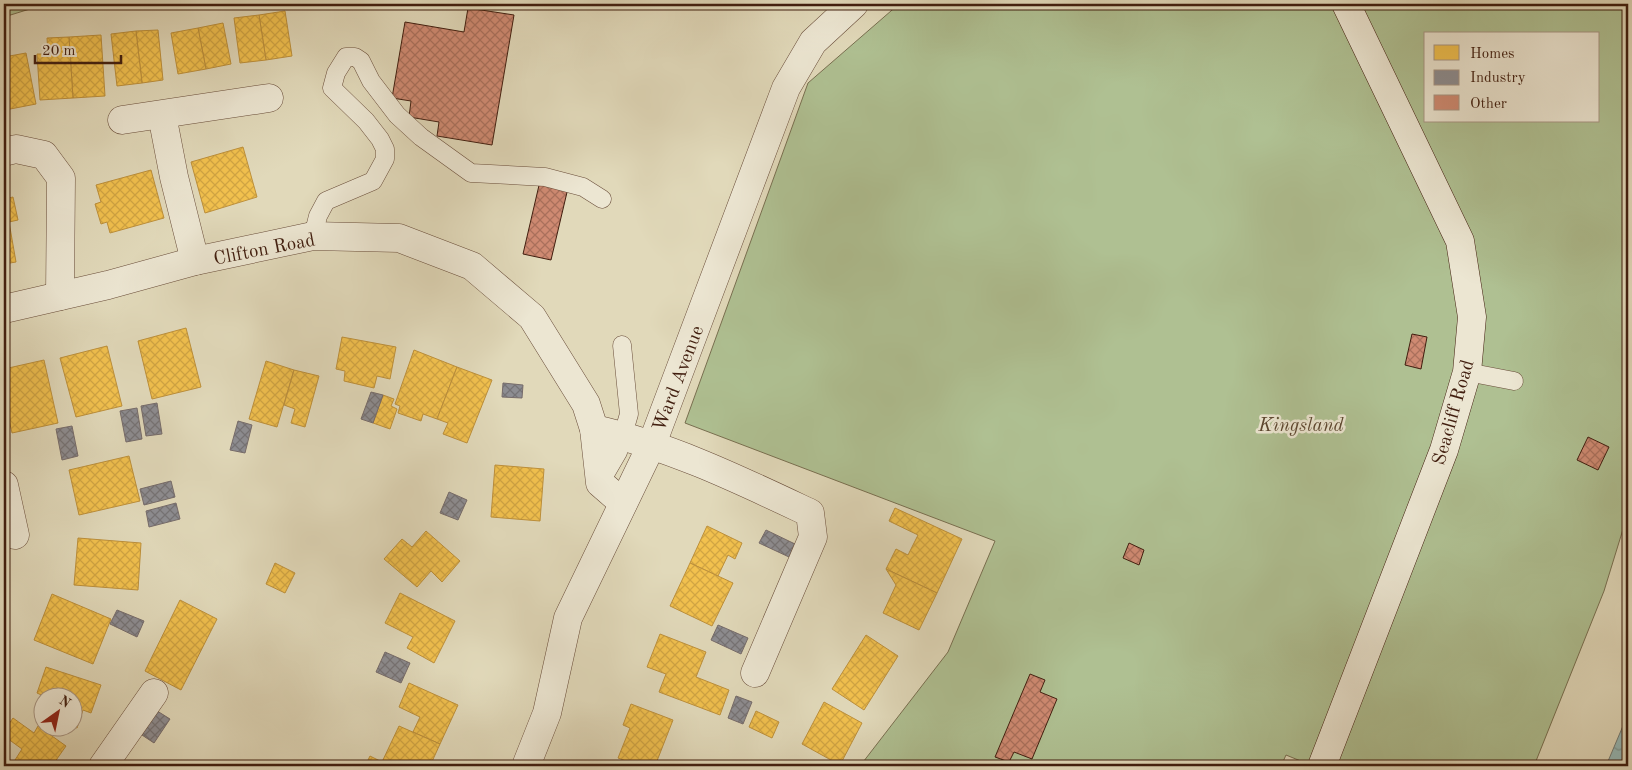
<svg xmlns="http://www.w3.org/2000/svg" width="1632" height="770" font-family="'Old Standard TT',serif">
	<defs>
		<pattern id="forest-firs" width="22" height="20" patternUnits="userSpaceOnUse" patternTransform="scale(1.25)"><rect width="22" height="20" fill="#afc092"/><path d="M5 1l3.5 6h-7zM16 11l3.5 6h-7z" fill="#909b76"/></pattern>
		<pattern id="water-ripples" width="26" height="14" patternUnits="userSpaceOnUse" patternTransform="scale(1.25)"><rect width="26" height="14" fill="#96b9b7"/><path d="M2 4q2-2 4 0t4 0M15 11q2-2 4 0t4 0" fill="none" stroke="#7c9693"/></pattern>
		<pattern id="homes-cross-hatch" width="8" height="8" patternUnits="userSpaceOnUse" patternTransform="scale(1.25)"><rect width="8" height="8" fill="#f2c14e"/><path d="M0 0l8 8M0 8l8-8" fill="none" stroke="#d1a543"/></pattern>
		<pattern id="industry-cross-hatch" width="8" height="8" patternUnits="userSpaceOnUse" patternTransform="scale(1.25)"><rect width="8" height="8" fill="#8d8d92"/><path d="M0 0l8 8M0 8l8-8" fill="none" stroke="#757376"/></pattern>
		<pattern id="building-cross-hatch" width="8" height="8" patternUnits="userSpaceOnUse" patternTransform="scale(1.25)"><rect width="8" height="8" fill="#cf8a72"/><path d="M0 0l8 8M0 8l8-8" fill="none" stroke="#aa705c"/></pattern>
	</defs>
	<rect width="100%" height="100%" fill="#e1d9ba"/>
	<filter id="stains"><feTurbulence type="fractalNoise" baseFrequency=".004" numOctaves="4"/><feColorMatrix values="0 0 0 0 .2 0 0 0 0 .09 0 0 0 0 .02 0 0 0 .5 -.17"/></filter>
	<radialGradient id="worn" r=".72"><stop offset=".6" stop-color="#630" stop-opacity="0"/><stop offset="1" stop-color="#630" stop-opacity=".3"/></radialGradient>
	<!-- forest -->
	<polygon fill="url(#forest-firs)" stroke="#786f50" points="4,4 46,4 4,17"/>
	<!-- park -->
	<path fill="#afc092" stroke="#786f50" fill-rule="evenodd" d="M899 4H1628V513L1604 591 1534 766H1313L1286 755 1281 766H860L948 652 995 541 685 423 808 83ZM1426 34H1598V121H1426Z"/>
	<!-- water -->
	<polygon fill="url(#water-ripples)" stroke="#747b74" points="1628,714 1628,766 1606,766"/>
	<!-- homes -->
	<g fill="url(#homes-cross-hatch)" stroke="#bd903b">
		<polygon points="285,11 292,56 266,60 259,15"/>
		<polygon points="259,15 266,60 240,63 234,18"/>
		<polygon points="223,23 231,64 206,69 198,28"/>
		<polygon points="198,28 206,69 178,74 171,33"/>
		<polygon points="158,30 163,80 142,83 136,31"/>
		<polygon points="136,31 142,83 117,86 111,34"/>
		<polygon points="101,35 105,96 73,98 69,37"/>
		<polygon points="69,37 73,98 40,100 37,54 48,54 47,38"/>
		<polygon points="26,53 36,104 5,110 4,57"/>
		<polygon points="243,147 257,197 205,213 191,162"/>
		<polygon points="151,170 164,218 110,233 107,222 101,224 95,204 101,202 96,185"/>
		<polygon points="13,197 18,220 9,222 16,262 4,264 4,199"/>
		<polygon points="186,328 201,387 152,399 138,341"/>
		<polygon points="342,337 396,347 390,379 377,376 374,388 344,381 345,371 336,369"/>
		<polygon points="107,346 122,406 76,417 60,358"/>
		<polygon points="414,350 457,367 437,419 423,414 421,421 398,413 400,406 395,404"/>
		<polygon points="44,360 58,423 12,433 4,397 4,369"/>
		<polygon points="266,361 294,370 277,427 249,419"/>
		<polygon points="457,367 492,380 467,443 443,434 448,423 437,419"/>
		<polygon points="294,370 319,376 305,427 291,423 295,409 284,405"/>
		<polygon points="383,395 394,399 391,406 397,409 390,429 373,423"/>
		<polygon points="129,456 140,501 79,515 69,470"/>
		<polygon points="495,465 544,469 540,521 491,517"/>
		<polygon points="895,508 962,539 937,593 886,569 896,549 908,555 918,535 889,521"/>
		<polygon points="707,526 742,543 735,559 728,555 718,576 690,563"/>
		<polygon points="426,531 460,561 442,582 431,571 417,587 384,559 402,539 412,547"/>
		<polygon points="78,538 141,543 138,590 74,585"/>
		<polygon points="275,563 295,573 285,593 266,584"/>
		<polygon points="690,563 733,583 712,626 670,606"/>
		<polygon points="886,569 937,593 919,630 883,613 896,585"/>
		<polygon points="400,593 455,621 434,663 407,648 413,637 385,623"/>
		<polygon points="52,594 111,619 93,664 34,640"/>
		<polygon points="180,600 217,619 181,690 145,671"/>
		<polygon points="660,634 706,652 696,677 729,690 720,715 659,692 666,674 647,667"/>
		<polygon points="866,635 898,656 864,710 832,689"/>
		<polygon points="46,667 101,685 91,713 83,710 77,728 72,726 72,698 48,698 37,693"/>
		<polygon points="409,683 458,705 440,744 413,732 420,717 399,707"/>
		<polygon points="824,702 862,723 840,765 802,744"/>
		<polygon points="631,704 673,720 655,766 639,766 618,758 630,728 623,725"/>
		<polygon points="756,711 779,722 772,738 749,727"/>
		<polygon points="13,718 34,733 38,726 66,746 52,766 23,766 15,760 22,749 4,736 4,731"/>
		<polygon points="399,726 440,744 430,766 365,766 370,756 382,762"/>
	</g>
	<!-- industry -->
	<g fill="url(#industry-cross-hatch)" stroke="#766c6b">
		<polygon points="503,383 523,385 522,398 502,397"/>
		<polygon points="371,392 383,395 373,423 361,419"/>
		<polygon points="157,403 162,434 146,436 141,406"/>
		<polygon points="137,408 142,439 126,442 120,411"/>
		<polygon points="238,421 252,425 245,453 230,450"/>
		<polygon points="72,426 78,456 62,460 56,429"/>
		<polygon points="171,481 175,497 144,505 140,489"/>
		<polygon points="449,492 467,500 458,520 440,513"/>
		<polygon points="176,503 180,519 149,527 146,511"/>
		<polygon points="766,530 795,544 789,557 759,543"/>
		<polygon points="117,610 144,621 137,637 110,624"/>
		<polygon points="718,625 748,638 741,654 711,640"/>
		<polygon points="385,652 410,663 401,683 376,672"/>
		<polygon points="736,696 752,702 743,724 728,718"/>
		<polygon points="154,709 170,719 154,743 139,733"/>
	</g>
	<!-- building -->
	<g fill="url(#building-cross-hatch)" stroke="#411e0f">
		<polygon points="468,8 514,15 492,145 437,136 439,122 409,117 411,101 392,98 405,22 464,32"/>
		<polygon points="540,181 568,188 551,260 523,254"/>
		<polygon points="1412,334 1427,337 1421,369 1405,365"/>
		<polygon points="1588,437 1609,447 1598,470 1577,460"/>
		<polygon points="1129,543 1144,550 1139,565 1123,558"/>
		<polygon points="1030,674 1045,680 1040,692 1057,699 1032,759 1014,752 1009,762 995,757"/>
	</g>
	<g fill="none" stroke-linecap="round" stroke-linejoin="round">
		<!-- lane casing -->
		<g stroke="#694d3a" stroke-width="19">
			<g id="lane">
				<polyline points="313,236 318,216 326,201 373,181 385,159 385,149 380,139 366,121 332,88 336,73 346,57 355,57 361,61 371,81 397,115 421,137 471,173 545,177 583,187 602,199"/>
				<polyline points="1467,372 1514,381"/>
				<polyline points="600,483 618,452 629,414 622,345"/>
			</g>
		</g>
		<!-- street casing -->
		<g stroke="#694d3a" stroke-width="29">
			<g id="street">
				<polyline points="162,115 174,177 195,261"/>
				<polyline points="122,120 269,98"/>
				<polyline points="4,152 16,149 44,155 61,178 60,296"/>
				<polyline points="4,309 108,285 195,261 313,236 399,238 472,266 532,317 586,404 594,429 600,483 623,503"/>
				<path d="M594 429C670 446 740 480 810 513L813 537 755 673"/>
				<polyline points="4,485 15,535"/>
				<polyline points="103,766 154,693"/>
				<polyline points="526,766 547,713 568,618 652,444 786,88 813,42 854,4"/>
			</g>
		</g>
		<!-- secondary casing -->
		<g stroke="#411e0f" stroke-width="29">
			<polyline id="secondary" points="1322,766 1444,450 1467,372 1472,317 1460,241 1346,4"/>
		</g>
		<!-- lane -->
		<use href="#lane" stroke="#ece6d2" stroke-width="18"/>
		<!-- street -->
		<use href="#street" stroke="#ece6d2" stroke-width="28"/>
		<!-- secondary -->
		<use href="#secondary" stroke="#ece6d2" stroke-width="28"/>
	</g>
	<g text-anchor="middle" stroke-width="5" stroke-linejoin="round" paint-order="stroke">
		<!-- street labels -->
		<g font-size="19" fill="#411e0f" stroke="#ece6d2">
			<text transform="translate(264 248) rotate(-11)" y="7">Clifton Road</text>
			<text transform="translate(677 378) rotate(-69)" y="7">Ward Avenue</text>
			<text transform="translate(1452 412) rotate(-74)" y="7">Seacliff Road</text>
		</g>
		<!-- park labels -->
		<g font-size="19" font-style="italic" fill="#5c4630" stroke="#ece6d2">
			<text x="1301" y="431">Kingsland</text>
		</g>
	</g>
	<!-- margin -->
	<rect width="1632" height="770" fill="none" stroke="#e1d9ba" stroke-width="20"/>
	<rect x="5" y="5" width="1622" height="760" fill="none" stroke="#411e0f" stroke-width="2.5"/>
	<rect x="10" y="10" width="1612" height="750" fill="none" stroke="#411e0f"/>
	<!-- legend -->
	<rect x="1424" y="32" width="175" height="90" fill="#ece6d2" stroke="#a89684"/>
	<rect x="1434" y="45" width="25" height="15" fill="#f2c14e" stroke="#a89684"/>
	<text x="1470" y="58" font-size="15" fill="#411e0f">Homes</text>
	<rect x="1434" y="70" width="25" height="15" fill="#8d8d92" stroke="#a89684"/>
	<text x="1470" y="82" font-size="15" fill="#411e0f">Industry</text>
	<rect x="1434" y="95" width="25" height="15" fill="#cf8a72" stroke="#a89684"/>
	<text x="1470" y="108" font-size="15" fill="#411e0f">Other</text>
	<!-- north arrow -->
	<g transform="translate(58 712) rotate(33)"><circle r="24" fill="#ece6d2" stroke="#a89684"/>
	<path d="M0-4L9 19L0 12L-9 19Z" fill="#8f2418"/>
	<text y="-8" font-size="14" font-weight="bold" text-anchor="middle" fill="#411e0f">N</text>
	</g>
	<!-- scale -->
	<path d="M35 55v8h86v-8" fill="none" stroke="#411e0f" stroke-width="2.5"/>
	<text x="42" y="55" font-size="15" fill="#411e0f" stroke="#ece6d2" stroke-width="4" paint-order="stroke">20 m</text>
	<rect width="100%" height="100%" filter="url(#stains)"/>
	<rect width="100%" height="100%" fill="url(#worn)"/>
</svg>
